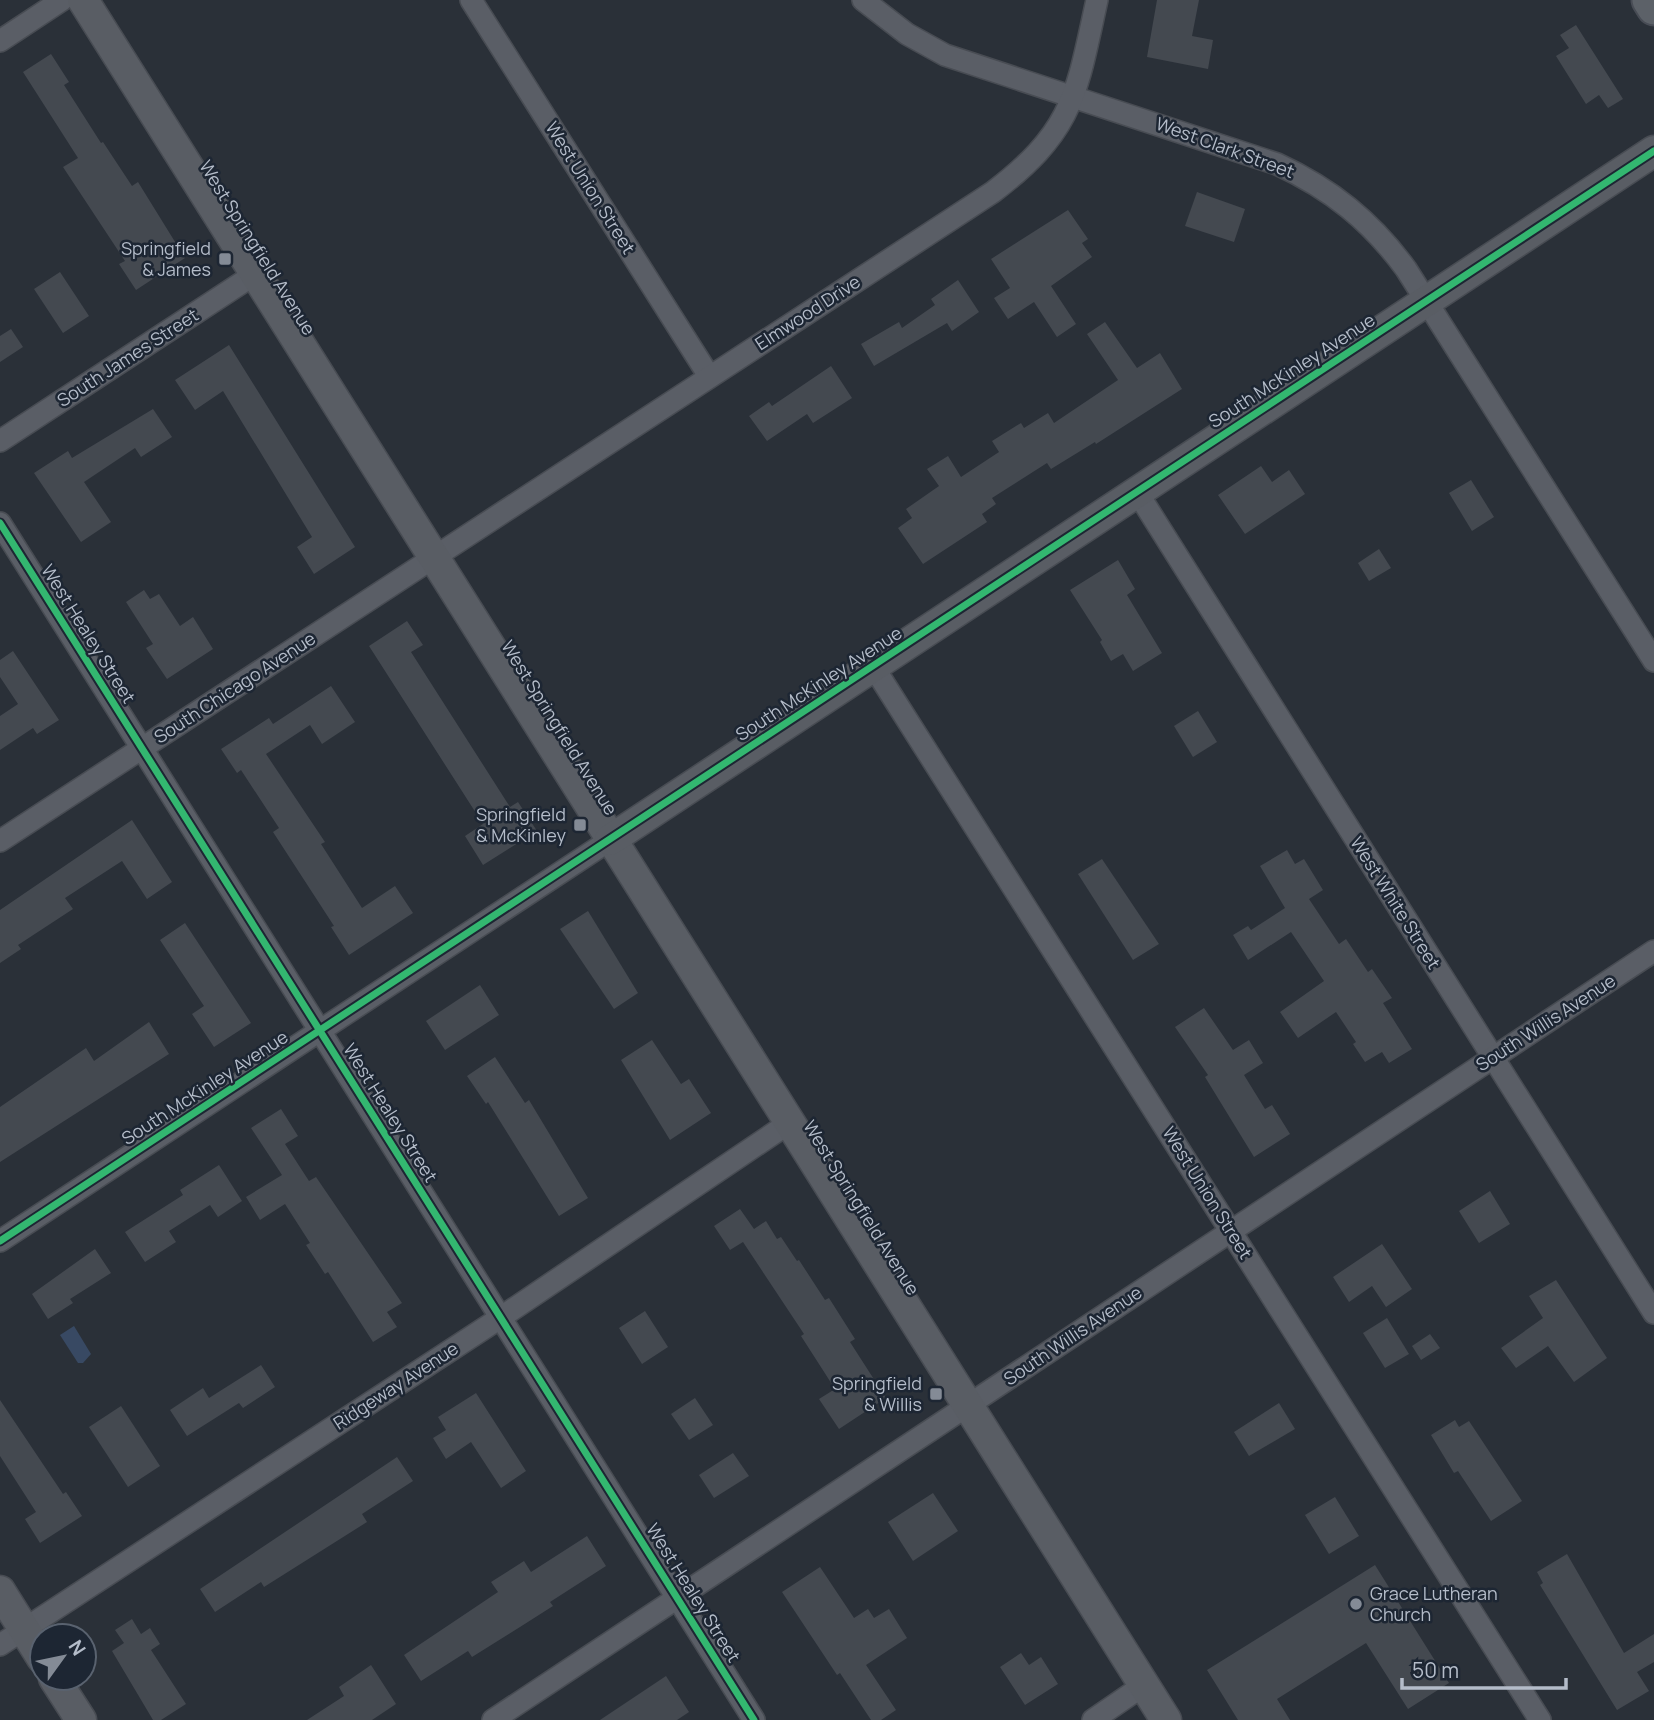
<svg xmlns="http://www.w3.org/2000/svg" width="1654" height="1720" font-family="Manrope,sans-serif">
	<rect width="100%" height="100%" fill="#2a3038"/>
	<!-- water -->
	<polygon fill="#384963" points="74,1326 91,1354 83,1363 78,1363 60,1335"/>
	<!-- building -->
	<g fill="#444950">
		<polygon points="1157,0 1199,0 1192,36 1213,40 1208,69 1147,57"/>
		<polygon points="1576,25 1623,99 1608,108 1599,95 1586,104 1556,56 1569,48 1560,35"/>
		<polygon points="51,54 69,82 64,85 101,143 103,142 132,186 138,182 185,258 136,290 119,264 125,261 63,167 78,158 23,72"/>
		<polygon points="1197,192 1245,209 1234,242 1185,226"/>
		<polygon points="1068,210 1088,239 1082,243 1092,257 1051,286 1076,324 1057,337 1034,302 1008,319 994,298 1010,288 991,259"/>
		<polygon points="60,272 89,316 63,333 34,289"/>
		<polygon points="958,280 979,312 952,331 947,323 874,366 861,344 899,322 902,328 935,305 931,299"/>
		<polygon points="1105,322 1137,368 1160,353 1182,389 1096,444 1095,442 1051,469 1047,463 992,498 996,504 982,514 987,522 923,564 898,528 912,518 906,509 939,486 927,469 948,456 961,477 999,452 992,441 1021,423 1024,428 1048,413 1054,423 1118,380 1087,334"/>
		<polygon points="11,329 23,347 0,362 0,336"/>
		<polygon points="229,345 355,547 314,574 297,547 312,537 223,391 195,410 175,380"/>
		<polygon points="831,366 852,398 813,423 807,414 767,441 749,416 769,402 772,406"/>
		<polygon points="153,409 172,437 141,457 135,448 84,482 111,522 81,542 34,473 68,451 72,458"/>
		<polygon points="1261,466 1272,482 1289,470 1305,494 1245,534 1218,495"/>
		<polygon points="1471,480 1494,517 1472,531 1449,493"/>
		<polygon points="1379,549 1391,568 1369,581 1358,563"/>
		<polygon points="1118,560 1135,589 1127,595 1162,653 1133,671 1123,654 1111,661 1100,642 1102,640 1070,590"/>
		<polygon points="144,590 150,599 159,594 180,626 193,617 213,649 167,679 146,648 153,644 126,602"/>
		<polygon points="407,621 423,645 411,652 510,807 518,802 537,831 483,865 465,836 483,824 369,646"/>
		<polygon points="13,651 59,720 37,734 33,728 0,750 0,716 18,704 0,677 0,660"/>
		<polygon points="331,686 355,722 322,744 310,725 266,754 325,842 321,844 362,908 395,886 413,913 349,955 331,927 334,926 273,832 279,828 241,770 237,773 221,749 269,718 273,724"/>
		<polygon points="1198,711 1217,742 1193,757 1174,726"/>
		<polygon points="132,820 172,882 147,899 122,861 65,898 73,909 18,945 21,949 0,963 0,910"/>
		<polygon points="1287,850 1295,864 1304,859 1323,890 1309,899 1339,944 1346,939 1368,972 1372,969 1392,998 1383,1003 1412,1049 1389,1063 1382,1052 1365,1062 1353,1044 1356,1042 1336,1012 1298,1038 1280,1012 1324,981 1291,932 1248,960 1233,935 1248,926 1251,930 1285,908 1260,866"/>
		<polygon points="1102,859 1159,944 1133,960 1078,874"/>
		<polygon points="588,911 638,993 614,1009 560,929"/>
		<polygon points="185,923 251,1023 214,1047 192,1014 204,1006 160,940"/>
		<polygon points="480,985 499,1015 445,1050 426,1021"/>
		<polygon points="1204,1008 1233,1050 1249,1040 1263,1063 1244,1075 1265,1109 1272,1105 1290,1134 1254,1157 1205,1077 1208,1075 1175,1027"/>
		<polygon points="149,1022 169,1054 0,1162 0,1107 86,1048 94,1061"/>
		<polygon points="652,1040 681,1084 689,1079 711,1113 670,1140 621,1060"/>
		<polygon points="495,1057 525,1103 529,1100 588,1198 559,1216 488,1102 486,1104 467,1076"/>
		<polygon points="281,1109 298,1136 285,1144 309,1181 316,1177 402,1303 387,1312 397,1327 373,1342 328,1272 325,1274 306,1245 310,1243 285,1204 260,1220 246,1197 282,1175 251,1128"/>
		<polygon points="219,1165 242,1201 218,1217 210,1205 169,1231 176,1242 145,1262 125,1232 183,1195 180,1190"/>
		<polygon points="1490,1191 1510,1224 1479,1243 1459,1211"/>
		<polygon points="740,1209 754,1229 766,1221 777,1239 781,1237 797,1261 799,1260 825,1300 829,1298 855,1339 850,1342 886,1398 839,1429 819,1399 835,1389 801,1336 804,1334 743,1242 730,1250 714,1226"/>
		<polygon points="1382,1244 1412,1289 1386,1307 1372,1286 1349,1302 1333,1277"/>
		<polygon points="95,1249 111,1273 70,1299 73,1303 48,1319 32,1294"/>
		<polygon points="1556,1280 1607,1358 1574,1382 1548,1346 1516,1368 1501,1348 1543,1318 1529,1296"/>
		<polygon points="645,1311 668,1347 642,1364 619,1328"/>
		<polygon points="1387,1318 1409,1354 1385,1368 1363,1333"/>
		<polygon points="1430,1334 1440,1348 1421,1360 1412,1346"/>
		<polygon points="261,1365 275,1387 243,1408 239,1403 187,1436 170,1410 203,1388 209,1398"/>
		<polygon points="476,1393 526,1471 501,1488 471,1442 446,1459 433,1438 446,1430 438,1417"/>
		<polygon points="695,1398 713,1425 689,1440 671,1414"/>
		<polygon points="0,1400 63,1494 66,1492 82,1516 40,1543 25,1519 36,1512 0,1456"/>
		<polygon points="1279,1403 1295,1429 1249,1456 1234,1432"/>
		<polygon points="121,1406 160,1466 128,1487 89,1427"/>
		<polygon points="1455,1420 1459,1427 1469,1421 1522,1501 1491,1521 1458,1471 1454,1473 1431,1435"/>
		<polygon points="733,1453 749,1476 714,1498 699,1475"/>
		<polygon points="397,1457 413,1481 362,1514 367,1522 264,1587 261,1582 215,1612 200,1589"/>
		<polygon points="933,1493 958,1531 913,1561 888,1522"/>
		<polygon points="1335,1497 1359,1536 1329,1554 1305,1515"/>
		<polygon points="587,1536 606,1566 550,1602 553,1606 520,1627 472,1657 468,1651 421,1681 404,1655 498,1592 491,1582 524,1561 531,1572"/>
		<polygon points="1567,1554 1624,1653 1654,1634 1654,1662 1637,1672 1649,1691 1617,1710 1540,1585 1543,1583 1537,1572"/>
		<polygon points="1375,1565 1449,1683 1408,1709 1366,1643 1277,1699 1290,1720 1238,1720 1207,1670"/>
		<polygon points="820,1567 854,1618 868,1609 874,1618 889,1609 907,1638 866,1665 896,1710 881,1720 871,1720 840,1673 837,1675 782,1592"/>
		<polygon points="132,1619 141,1634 150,1628 160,1644 151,1650 186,1704 161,1720 153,1720 112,1651 124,1643 115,1630"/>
		<polygon points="1021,1653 1029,1665 1041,1657 1058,1684 1025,1705 1000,1667"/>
		<polygon points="371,1665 396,1704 372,1720 307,1720 344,1696 339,1687"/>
		<polygon points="666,1676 689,1712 677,1720 600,1720"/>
	</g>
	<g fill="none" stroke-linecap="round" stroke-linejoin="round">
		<!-- street casing -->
		<g stroke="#484c53" stroke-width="24">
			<g id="street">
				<polyline points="471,0 709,376"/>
				<path d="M863 0 907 34 945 55 1277 164C1331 189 1371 221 1406 269L1654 661"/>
				<polyline points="0,41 62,0"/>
				<polyline points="0,441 255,274"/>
				<polyline points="1137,492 1654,1313"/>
				<polyline points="0,523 754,1720"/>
				<polyline points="873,666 1540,1720"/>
				<path d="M0 841 993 192C1074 130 1076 95 1097 0"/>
				<polyline points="0,1241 610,840"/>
				<polyline points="0,1645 500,1318 789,1123"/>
				<polyline points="493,1720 1654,951"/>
				<polyline points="1093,1720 1144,1685"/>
			</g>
		</g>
		<!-- secondary casing -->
		<g stroke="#484c53" stroke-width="33">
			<g id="secondary">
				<polyline points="83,0 1166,1720"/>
				<polyline points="610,840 1654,151"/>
				<polyline points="0,1591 42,1658"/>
				<polyline points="54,1678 81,1720"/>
			</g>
		</g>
		<!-- primary casing -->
		<g stroke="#484c55" stroke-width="37">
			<polyline id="primary" points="1649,0 1654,8"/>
		</g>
		<!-- street -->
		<use href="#street" stroke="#5a5e66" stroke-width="21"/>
		<!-- secondary -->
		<use href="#secondary" stroke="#595d64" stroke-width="30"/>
		<!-- primary -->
		<use href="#primary" stroke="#5c6168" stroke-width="33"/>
		<!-- cycleway casing -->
		<g stroke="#1d2633" stroke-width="11">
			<g id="cycleway">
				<polyline points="0,523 754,1720"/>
				<polyline points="0,1241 1654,151"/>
			</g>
		</g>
		<!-- cycleway -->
		<use href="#cycleway" stroke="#33b770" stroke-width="7"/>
	</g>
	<!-- markers -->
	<g fill="#848b96" stroke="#1d2633" stroke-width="2.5">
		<rect x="218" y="252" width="14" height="14" rx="3.5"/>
		<rect x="573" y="818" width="14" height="14" rx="3.5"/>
		<rect x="929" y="1387" width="14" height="14" rx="3.5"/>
		<circle cx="1356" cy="1604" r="7"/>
	</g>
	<g text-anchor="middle" stroke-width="5" stroke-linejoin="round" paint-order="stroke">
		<!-- street labels -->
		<g font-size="18" fill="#b4bcc9" stroke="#1d2633">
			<text transform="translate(1225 148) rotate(20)" y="6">West Clark Street</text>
			<text transform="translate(590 188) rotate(58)" y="6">West Union Street</text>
			<text transform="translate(257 248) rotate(58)" y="6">West Springfield Avenue</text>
			<text transform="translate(808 313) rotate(-33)" y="6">Elmwood Drive</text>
			<text transform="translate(128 358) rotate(-33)" y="6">South James Street</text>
			<text transform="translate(1292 371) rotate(-33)" y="6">South McKinley Avenue</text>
			<text transform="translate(88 634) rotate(58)" y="6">West Healey Street</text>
			<text transform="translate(819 684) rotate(-33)" y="6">South McKinley Avenue</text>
			<text transform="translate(235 688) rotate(-33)" y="6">South Chicago Avenue</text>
			<text transform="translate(559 728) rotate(58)" y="6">West Springfield Avenue</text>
			<text transform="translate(1395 903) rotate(58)" y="6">West White Street</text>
			<text transform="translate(1546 1023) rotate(-33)" y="6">South Willis Avenue</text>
			<text transform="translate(205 1088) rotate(-33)" y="6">South McKinley Avenue</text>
			<text transform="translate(390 1113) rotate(58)" y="6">West Healey Street</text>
			<text transform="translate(1207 1193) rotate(58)" y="6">West Union Street</text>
			<text transform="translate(861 1208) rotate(58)" y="6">West Springfield Avenue</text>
			<text transform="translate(1073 1336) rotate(-34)" y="6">South Willis Avenue</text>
			<text transform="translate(396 1386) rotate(-33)" y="6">Ridgeway Avenue</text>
			<text transform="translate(693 1593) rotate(58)" y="6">West Healey Street</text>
		</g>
		<!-- poi labels -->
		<g font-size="18" fill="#b4bcc9" stroke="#1d2633" text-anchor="end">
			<text x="211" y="255">Springfield<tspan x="211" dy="21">&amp; James</tspan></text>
			<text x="566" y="821">Springfield<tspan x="566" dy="21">&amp; McKinley</tspan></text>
			<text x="922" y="1390">Springfield<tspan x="922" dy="21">&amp; Willis</tspan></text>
			<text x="1370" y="1600" text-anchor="start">Grace Lutheran<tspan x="1370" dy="21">Church</tspan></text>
		</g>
	</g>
	<!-- north arrow -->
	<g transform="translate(63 1657) rotate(57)"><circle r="33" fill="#1d2633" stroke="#59626f" stroke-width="2"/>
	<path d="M0-5L12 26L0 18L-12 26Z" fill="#848b96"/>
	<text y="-10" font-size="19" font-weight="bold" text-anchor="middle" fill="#b4bcc9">N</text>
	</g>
	<!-- scale -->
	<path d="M1402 1678v10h164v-10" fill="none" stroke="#b4bcc9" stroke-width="3.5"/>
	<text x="1412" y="1678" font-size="21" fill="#b4bcc9" stroke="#1d2633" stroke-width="5" paint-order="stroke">50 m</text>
</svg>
